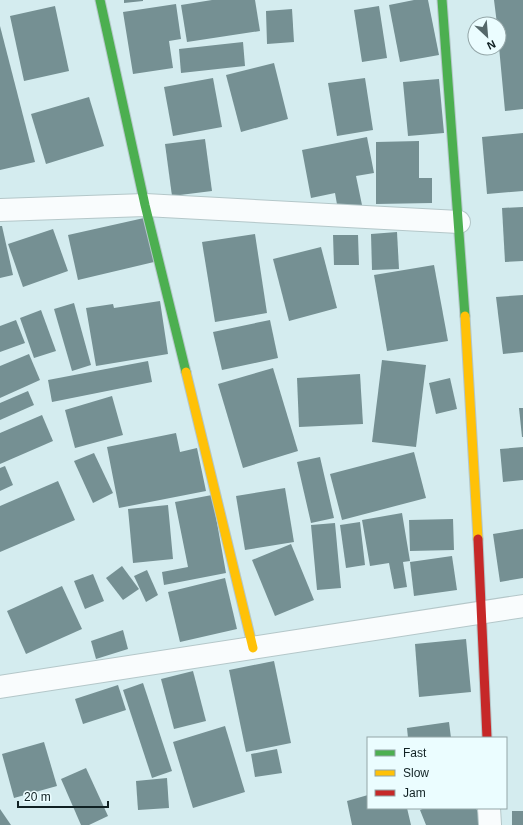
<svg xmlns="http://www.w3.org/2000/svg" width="523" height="825" font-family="Helvetica,sans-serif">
	<rect width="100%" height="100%" fill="#d4ecef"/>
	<!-- building -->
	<g fill="#759093">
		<polygon points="124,0 143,0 143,1 124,3"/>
		<polygon points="212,0 255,0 260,31 187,42 181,5"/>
		<polygon points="414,0 428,0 439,55 400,62 389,5"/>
		<polygon points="494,0 523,0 523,109 505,111 499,47 499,24 497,24"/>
		<polygon points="176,4 181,39 169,41 173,68 133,74 123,12"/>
		<polygon points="55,6 69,71 24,81 10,16"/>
		<polygon points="379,6 387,58 362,62 354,10"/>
		<polygon points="292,9 294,42 267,44 266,11"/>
		<polygon points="0,26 35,162 0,170"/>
		<polygon points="243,42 245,66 181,73 179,49"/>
		<polygon points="274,63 288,119 241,132 226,75"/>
		<polygon points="213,78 222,127 173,136 164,87"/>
		<polygon points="365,78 373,130 337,136 328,83"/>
		<polygon points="439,79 444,133 408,136 403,82"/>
		<polygon points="89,97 104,146 46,164 31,114"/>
		<polygon points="523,133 523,191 487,194 482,137"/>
		<polygon points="367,137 374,173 356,176 362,205 338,210 335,193 311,198 302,150"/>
		<polygon points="205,139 212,191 172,196 165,144"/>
		<polygon points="419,141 419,178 432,178 432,203 376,204 376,142"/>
		<polygon points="523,207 523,261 505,262 502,208"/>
		<polygon points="144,218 154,262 78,280 68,235"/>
		<polygon points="0,226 2,226 13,275 0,278"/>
		<polygon points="53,229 68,271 23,287 8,244"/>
		<polygon points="397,232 399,269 372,270 371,234"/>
		<polygon points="255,234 267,313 215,322 202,242"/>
		<polygon points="333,235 358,235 359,265 334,265"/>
		<polygon points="321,247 337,308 289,321 273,259"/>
		<polygon points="434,265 448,341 387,351 374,275"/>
		<polygon points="523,295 523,352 503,354 496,297"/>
		<polygon points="160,301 168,354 96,366 86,308 113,304 114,308"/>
		<polygon points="74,303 91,365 72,371 54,309"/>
		<polygon points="41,310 56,351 34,358 20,318"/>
		<polygon points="16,320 25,343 0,352 0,326"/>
		<polygon points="270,320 278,358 222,370 213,332"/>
		<polygon points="29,354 40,380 0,398 0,366"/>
		<polygon points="382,360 426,365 416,447 372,442"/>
		<polygon points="148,361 152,382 52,402 48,380"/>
		<polygon points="273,368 298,451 243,468 218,384"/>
		<polygon points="360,374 363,424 299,427 297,378"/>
		<polygon points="450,378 457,409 436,414 429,383"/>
		<polygon points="28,391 34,405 0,420 0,403"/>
		<polygon points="112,396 123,435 75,448 65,410"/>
		<polygon points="519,408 523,408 523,437 522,437"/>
		<polygon points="42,415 53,441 0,464 0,433"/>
		<polygon points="176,433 180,452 197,448 206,491 119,508 107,447"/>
		<polygon points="523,447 523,480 503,482 500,449"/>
		<polygon points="414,452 426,498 342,520 330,474"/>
		<polygon points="94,453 113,493 93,503 74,461"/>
		<polygon points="320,457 334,518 311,523 297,462"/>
		<polygon points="5,466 13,485 0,491 0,468"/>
		<polygon points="58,481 75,520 0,552 0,506"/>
		<polygon points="285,488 294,542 245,550 236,496"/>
		<polygon points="212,495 226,573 164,585 162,572 188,567 175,502"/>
		<polygon points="168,505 173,559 133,563 128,509"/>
		<polygon points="402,513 410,561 403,562 407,587 394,589 389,563 370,566 362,520"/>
		<polygon points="453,519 454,550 410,551 409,520"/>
		<polygon points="360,522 365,565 346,568 340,525"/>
		<polygon points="335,523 341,588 317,590 311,525"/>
		<polygon points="523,529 523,578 500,582 493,534"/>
		<polygon points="291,544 314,600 275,616 252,560"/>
		<polygon points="452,556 457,590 414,596 410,562"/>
		<polygon points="122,566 139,589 123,600 106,578"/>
		<polygon points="147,570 158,595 146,602 134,576"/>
		<polygon points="93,574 104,601 85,609 74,581"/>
		<polygon points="225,578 237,629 180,642 168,592"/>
		<polygon points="62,586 82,629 26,654 7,611"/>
		<polygon points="123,630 128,649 96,659 91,641"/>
		<polygon points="466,639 471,692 419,697 415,644"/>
		<polygon points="274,661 291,743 246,752 229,670"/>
		<polygon points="193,671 206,721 174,729 161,679"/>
		<polygon points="143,683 172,771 152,778 123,690"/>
		<polygon points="118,685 126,710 83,724 75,699"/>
		<polygon points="449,722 451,738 408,738 407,728"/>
		<polygon points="225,726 245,792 193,808 173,742"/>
		<polygon points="44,742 57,786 14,798 2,754"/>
		<polygon points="277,749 282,773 255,777 251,754"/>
		<polygon points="86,768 108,816 89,825 81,825 61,779"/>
		<polygon points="167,778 169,808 138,810 136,781"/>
		<polygon points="368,795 368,808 407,808 411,825 352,825 347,801"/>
		<polygon points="425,808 476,808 483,825 426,825 420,810"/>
		<polygon points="0,809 11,825 0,825"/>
		<rect x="512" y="811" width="11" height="14"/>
	</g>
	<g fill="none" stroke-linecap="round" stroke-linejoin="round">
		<!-- street casing -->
		<g stroke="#b4c7c9" stroke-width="24">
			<g id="street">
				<polyline points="0,210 145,205 459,222"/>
				<polyline points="0,687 523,606"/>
				<polyline points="489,808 490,825"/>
			</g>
		</g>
		<!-- fast casing -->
		<g stroke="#b4c7c9" stroke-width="11">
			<g id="fast">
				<polyline points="100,0 145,205 186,372"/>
				<polyline points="442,0 465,316"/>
			</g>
		</g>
		<!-- slow casing -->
		<g stroke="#b4c7c9" stroke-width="11">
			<g id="slow">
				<polyline points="465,316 478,539"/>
				<polyline points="186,372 253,648"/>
			</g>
		</g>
		<!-- jam casing -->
		<g stroke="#b4c7c9" stroke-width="11">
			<polyline id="jam" points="478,539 487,738"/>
		</g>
		<!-- street -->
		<use href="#street" stroke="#f9fcfd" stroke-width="22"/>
		<!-- fast -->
		<use href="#fast" stroke="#4caf50" stroke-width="9"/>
		<!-- slow -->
		<use href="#slow" stroke="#ffc107" stroke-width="9"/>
		<!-- jam -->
		<use href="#jam" stroke="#c62828" stroke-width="9"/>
	</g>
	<!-- legend -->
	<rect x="367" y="737" width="140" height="72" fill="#ebfdff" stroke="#93a5a7"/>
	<rect x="375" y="750" width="20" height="6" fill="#4caf50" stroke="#93a5a7"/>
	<text x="403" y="757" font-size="12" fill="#102123">Fast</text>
	<rect x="375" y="770" width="20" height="6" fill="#ffc107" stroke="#93a5a7"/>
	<text x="403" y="777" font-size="12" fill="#102123">Slow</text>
	<rect x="375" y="790" width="20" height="6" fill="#c62828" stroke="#93a5a7"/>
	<text x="403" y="797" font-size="12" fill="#102123">Jam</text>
	<!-- north arrow -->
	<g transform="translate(487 36) rotate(154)"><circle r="19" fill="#ebfdff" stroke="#93a5a7"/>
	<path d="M0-3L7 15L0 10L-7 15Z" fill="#55686a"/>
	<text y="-6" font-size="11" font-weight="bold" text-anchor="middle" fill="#102123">N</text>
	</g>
	<!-- scale -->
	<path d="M18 801v6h90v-6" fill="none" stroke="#102123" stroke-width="2"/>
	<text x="24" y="801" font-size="12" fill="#102123" stroke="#ebfdff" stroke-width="3" paint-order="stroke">20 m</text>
</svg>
